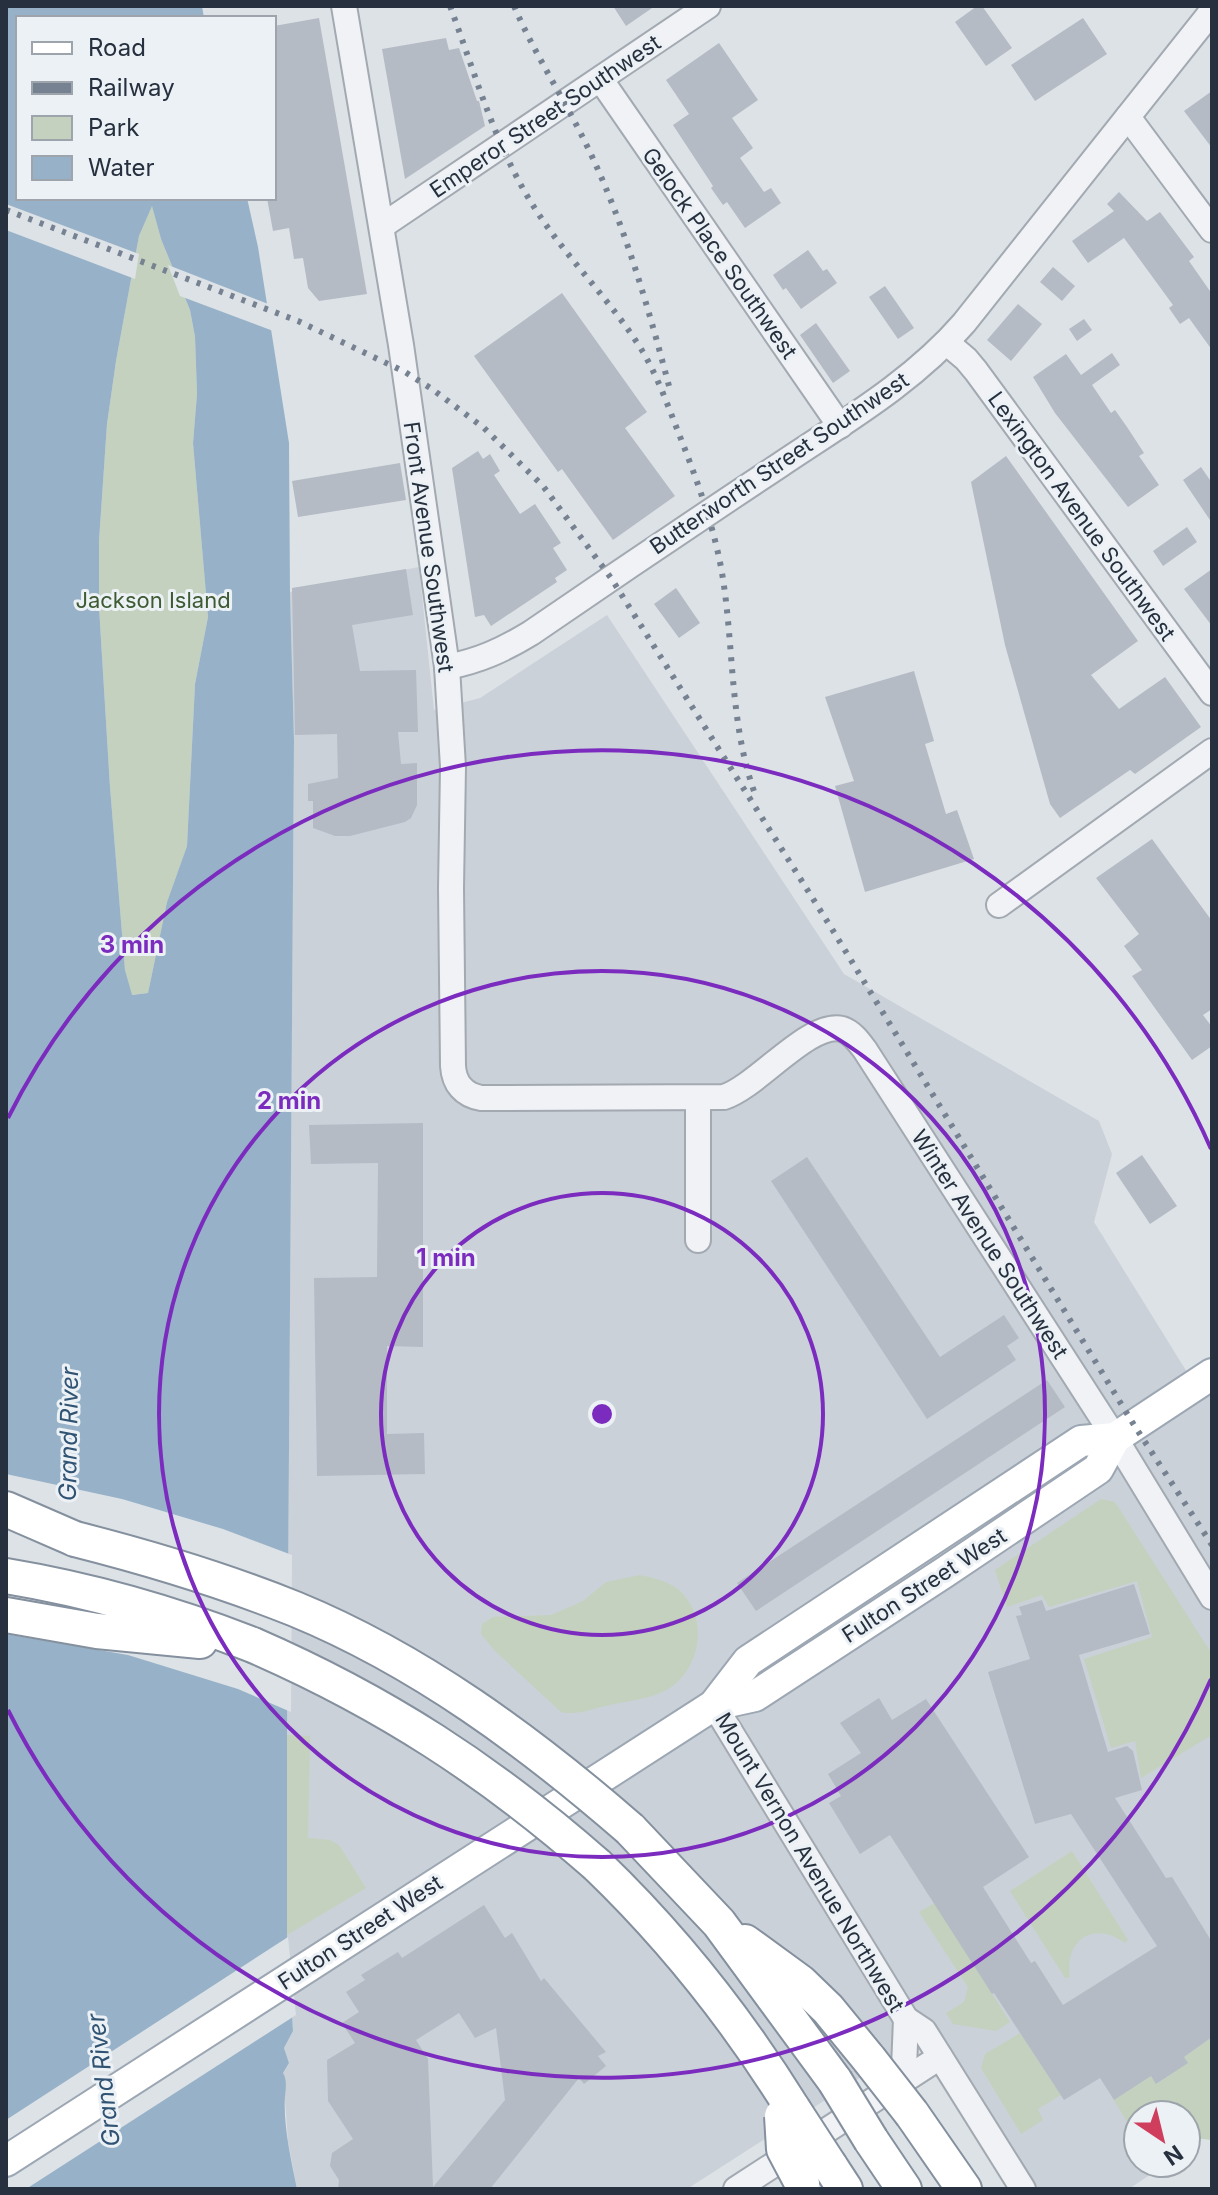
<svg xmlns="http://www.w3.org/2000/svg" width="1218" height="2195" font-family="Inter,sans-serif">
	<rect width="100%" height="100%" fill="#dde2e7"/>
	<!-- built -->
	<polygon fill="#cbd1d9" points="419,567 434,710 480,698 607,615 844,974 1099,1121 1112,1154 1094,1222 1195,1385 1212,1374 1212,2140 1195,2137 1186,2149 1186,2115 1138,2115 1138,2163 1167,2163 1129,2189 1037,2189 937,2028 687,2189 297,2189 288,2141 283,2073 289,2063 284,2048 293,2031 287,1935 287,1735 294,741 290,592"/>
	<!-- green -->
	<g fill="#c4d1be">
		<polygon points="152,205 161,239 190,310 195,337 197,394 193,443 208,617 195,684 187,846 167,902 148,993 131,995 125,970 110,787 99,607 99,541 107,424 116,361 139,236"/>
		<polygon points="1101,1499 1115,1502 1212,1654 1212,1735 1141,1778 1135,1741 1111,1748 1084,1659 1152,1637 1137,1581 1049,1607 1042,1595 1007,1607 995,1570"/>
		<path d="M640 1575C654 1578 669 1581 680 1591 707 1616 702 1663 674 1685 656 1699 632 1700 610 1705 595 1708 576 1716 561 1712L495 1651 481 1634 482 1624 493 1617 551 1615 583 1601 606 1582Z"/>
		<polygon points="287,1735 310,1736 308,1838 330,1840 339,1845 366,1888 287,1935"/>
		<path d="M1072 1851 1128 1940 1125 1943C1094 1920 1064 1940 1070 1977L1065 1978 1010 1891Z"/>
		<polygon points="938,1901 939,1910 1010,2022 996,2031 953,2024 946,2013 964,2002 968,1987 919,1912"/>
		<polygon points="1020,2033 1061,2095 1038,2109 1043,2120 1021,2134 981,2068 985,2054"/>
		<polygon points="1212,2037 1212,2140 1186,2137 1186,2115 1138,2115 1138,2129 1130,2127 1114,2100 1151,2076 1157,2084 1187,2063 1184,2057"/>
	</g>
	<!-- water -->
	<path fill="#97b2c8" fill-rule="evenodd" d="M6 6H202L204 18H18V198H247L258 247 289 443 290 592 294 741 287 1735V1935L293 2031 284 2048 289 2063 283 2073C287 2079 286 2088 285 2096 283 2125 291 2159 297 2189H6ZM152 206 161 239 190 310 195 337 197 394 193 443 208 617 195 684 187 846 167 902 148 993 132 995 125 970 110 787 99 607V541L107 424 116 361 139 236Z"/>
	<!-- pier -->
	<g fill="#dde2e7">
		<polygon points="6,204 139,254 135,279 6,230"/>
		<polygon points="168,265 271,305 276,332 180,296"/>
		<polygon points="6,1474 122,1499 223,1529 292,1555 291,1712 238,1689 128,1655 6,1634"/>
		<polygon points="288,1937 296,2015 26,2189 6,2189 6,2120"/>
	</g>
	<!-- building -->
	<g fill="#b4bbc4" fill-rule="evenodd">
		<polygon points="613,6 655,6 626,26"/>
		<polygon points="977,6 982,6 1012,48 986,66 955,22"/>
		<polygon points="319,18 367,294 319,301 308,288 303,258 294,259 289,228 273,231 267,198 274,198 274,26"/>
		<polygon points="1083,18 1107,54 1035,101 1011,65"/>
		<polygon points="446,38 449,50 459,48 477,101 479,101 485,126 405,179 382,49"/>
		<polygon points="719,43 758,100 732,118 753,148 740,158 764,192 771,188 781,203 745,228 727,202 723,205 711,188 713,186 673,125 689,114 666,80"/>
		<polygon points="1212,91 1212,148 1184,111"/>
		<polygon points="1119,192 1147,221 1160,212 1194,257 1189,261 1212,294 1212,350 1189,318 1180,324 1169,308 1173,305 1124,238 1088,263 1072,241 1114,211 1107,204"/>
		<polygon points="808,250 823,271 827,269 837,283 801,309 786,288 783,290 773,275"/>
		<polygon points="1053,267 1075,286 1062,301 1040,282"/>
		<polygon points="885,286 914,328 898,339 869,297"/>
		<polygon points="562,293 647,412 625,428 675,496 613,540 562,469 558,472 474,356"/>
		<polygon points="1018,304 1042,324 1011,361 987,340"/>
		<polygon points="1084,319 1092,330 1077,341 1069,329"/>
		<polygon points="816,323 850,371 833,383 800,335"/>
		<polygon points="1112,353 1120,365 1092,385 1111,413 1115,410 1127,427 1144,453 1139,456 1159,485 1128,507 1055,413 1033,377 1066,354 1081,375"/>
		<polygon points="478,451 483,459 490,454 500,471 494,475 520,514 535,504 561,543 553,548 567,570 555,578 557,582 491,626 484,615 475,617 452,468"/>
		<polygon points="1006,456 1138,641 1091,675 1119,709 1165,677 1201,727 1135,774 1130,770 1060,818 1050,804 1005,645 971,482"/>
		<polygon points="400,463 406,500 298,517 292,481"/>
		<polygon points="1201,467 1212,483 1212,523 1183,480"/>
		<polygon points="1187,527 1197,542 1163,566 1153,551"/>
		<polygon points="406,569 413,615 352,625 360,671 416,670 418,732 398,732 401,764 417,763 417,805 411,818 405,822 350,836 335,836 313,828 313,801 308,801 308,784 338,778 337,734 295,735 292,588"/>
		<polygon points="1212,569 1212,626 1184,589"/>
		<polygon points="676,588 700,623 679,638 654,604"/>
		<polygon points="914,671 934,741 925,744 946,814 957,810 974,859 865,892 835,786 854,781 825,697"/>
		<polygon points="1152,839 1212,921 1212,1009 1203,1015 1212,1027 1212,1046 1192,1060 1132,976 1142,970 1124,946 1139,934 1096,878"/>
		<polygon points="423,1123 423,1347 387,1346 387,1434 424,1433 425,1474 317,1476 314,1278 377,1277 378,1163 311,1164 309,1125"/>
		<polygon points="1142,1155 1177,1206 1150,1224 1116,1173"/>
		<polygon points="807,1157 940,1357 1004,1315 1019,1338 1007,1346 1016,1360 927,1419 771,1181"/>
		<polygon points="1047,1380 1065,1407 756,1611 737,1583"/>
		<polygon points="1134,1584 1150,1634 1079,1655 1108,1752 1127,1746 1133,1751 1142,1790 1115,1798 1166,1878 1172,1877 1212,1942 1212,2037 1184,2057 1188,2063 1156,2084 1151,2076 1114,2100 1100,2078 1064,2100 994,1993 992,1994 890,1835 860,1854 829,1803 841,1796 828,1774 861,1753 840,1723 879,1698 892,1720 926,1699 1029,1857 983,1887 1031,1963 1035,1961 1063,2005 1157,1946 1071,1814 1035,1824 988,1672 1030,1659 1016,1616 1022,1615 1019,1607 1042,1600 1046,1611"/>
		<path d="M484 1905 505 1938 512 1933 541 1981 544 1978 606 2052 598 2056 606 2066 584 2084 579 2078 490 2189H338L339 2180 330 2166 332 2153 353 2139 328 2101 327 2060 355 2043 342 2023 359 2012 346 1992 365 1980 361 1975 398 1952 402 1958ZM459 2013 475 2038 496 2028 505 2100 433 2187 428 2059 416 2040Z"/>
	</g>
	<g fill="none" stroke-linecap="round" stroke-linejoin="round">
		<!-- minor casing -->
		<g stroke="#a2a9b1" stroke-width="28">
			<g id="minor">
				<path d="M344 6 401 345 447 667 453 767 451 888 453 1066C454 1084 464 1095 481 1098L724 1097C758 1086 809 1021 842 1029 852 1032 859 1042 865 1050L1115 1438 1212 1597"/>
				<polyline points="601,80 840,426"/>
				<polyline points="1128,117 1212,230"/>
				<polyline points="382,226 708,6"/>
				<polyline points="947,343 966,359 976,371 1212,693"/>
				<path d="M447 667C479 661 503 650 531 633 614 576 697 520 780 465 844 422 913 382 964 323L1212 11"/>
				<polyline points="999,905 1212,751"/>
				<polyline points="698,1098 698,1240"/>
				<polyline points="714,1705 906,2019 924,2031 1023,2189"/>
				<polyline points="891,2089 904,2068 906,2019"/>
				<polyline points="736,2189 940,2057"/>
			</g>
		</g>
		<!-- major casing -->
		<g stroke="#9ca7b3" stroke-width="34">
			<g id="major">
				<polyline points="714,1705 755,1696 945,1572 1098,1469 1115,1438"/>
				<polyline points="6,2161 714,1705 748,1661 1081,1441 1115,1438 1212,1374"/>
			</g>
		</g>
		<!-- highway casing -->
		<g stroke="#84909e" stroke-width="38">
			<g id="highway">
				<polyline points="6,1509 75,1539"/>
				<path d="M6 1576C90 1590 174 1614 253 1645"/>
				<polyline points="6,1615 97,1631 200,1641"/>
				<polyline points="630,1829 719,1923 835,2081"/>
				<path d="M597 1865C673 1938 737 2019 793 2109"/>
				<polyline points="745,1942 800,1982 828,2009 869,2059"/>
				<polyline points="912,2114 964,2189"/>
				<polyline points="871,2140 904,2189"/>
				<polyline points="830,2166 845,2189"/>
			</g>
		</g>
		<!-- minor -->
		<use href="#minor" stroke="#f0f2f6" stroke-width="24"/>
		<!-- major -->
		<use href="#major" stroke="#fff" stroke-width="30"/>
		<!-- highway -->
		<use href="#highway" stroke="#fff" stroke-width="34"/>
		<!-- rail -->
		<g stroke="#768291" stroke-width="6" stroke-dasharray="4 8" stroke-linecap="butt">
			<path d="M450 6C475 73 495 146 534 207 566 258 611 300 643 352 657 376 667 403 677 429 696 477 715 528 723 579 734 651 730 725 755 794"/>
			<path d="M514 6C535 55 565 100 588 148 624 223 648 306 669 386"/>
			<polyline points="6,210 298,321 405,372 432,389 484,428 543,486 611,578 832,929 1134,1425 1212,1545"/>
		</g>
		<!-- highway-bridge casing -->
		<g stroke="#84909e" stroke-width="38" stroke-linecap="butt">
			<g id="highway-bridge">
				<path d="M75 1539C150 1558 223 1580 295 1609 419 1660 530 1742 630 1829"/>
				<path d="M253 1645C384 1702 490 1771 597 1865"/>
				<polyline points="869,2059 912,2114"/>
				<polyline points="835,2081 871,2140"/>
				<polyline points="793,2109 830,2166"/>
				<polyline points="782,2116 784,2149 802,2183"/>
			</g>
		</g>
		<!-- highway-bridge -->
		<use href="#highway-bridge" stroke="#fff" stroke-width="34"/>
	</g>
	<!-- distance rings -->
	<g fill="none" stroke="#7b2cbf" stroke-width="4">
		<circle cx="602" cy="1414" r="221"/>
		<circle cx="602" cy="1414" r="443"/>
		<path d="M1211 1679A664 664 0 0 1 8 1710M8 1118A664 664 0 0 1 1211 1149"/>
	</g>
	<g text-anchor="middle" stroke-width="6" stroke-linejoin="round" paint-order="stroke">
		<!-- street labels -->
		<g font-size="22" fill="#26303e" stroke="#ecf1f5">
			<text transform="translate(545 116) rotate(-34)" y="8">Emperor Street Southwest</text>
			<text transform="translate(720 253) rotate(55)" y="8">Gelock Place Southwest</text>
			<text transform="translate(779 463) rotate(-34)" y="8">Butterworth Street Southwest</text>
			<text transform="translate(1082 516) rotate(54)" y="8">Lexington Avenue Southwest</text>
			<text transform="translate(429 547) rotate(82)" y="8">Front Avenue Southwest</text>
			<text transform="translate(990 1244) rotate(57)" y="8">Winter Avenue Southwest</text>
			<text transform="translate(924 1585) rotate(-33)" y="8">Fulton Street West</text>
			<text transform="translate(810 1862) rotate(59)" y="8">Mount Vernon Avenue Northwest</text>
			<text transform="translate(360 1932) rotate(-33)" y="8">Fulton Street West</text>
		</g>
		<!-- park labels -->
		<g font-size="22" fill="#3d5a33" stroke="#ecf1f5">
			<text x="153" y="608">Jackson Island</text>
		</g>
		<!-- water labels -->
		<g font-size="24" font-style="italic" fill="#305273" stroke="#ecf1f5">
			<text transform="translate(69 1434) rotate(-89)" y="8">Grand River</text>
			<text transform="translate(104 2080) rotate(-97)" y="8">Grand River</text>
		</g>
	</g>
	<circle cx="602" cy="1414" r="12" fill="#7b2cbf" stroke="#ecf1f5" stroke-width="4"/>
	<g font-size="24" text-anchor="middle" font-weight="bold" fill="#7b2cbf" stroke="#ecf1f5" stroke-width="6" stroke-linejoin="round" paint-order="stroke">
		<text x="132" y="953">3 min</text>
		<text x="289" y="1109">2 min</text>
		<text x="446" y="1266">1 min</text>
	</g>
	<!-- border -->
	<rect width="1218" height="2195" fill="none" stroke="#26303e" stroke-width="16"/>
	<!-- legend -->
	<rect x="16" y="16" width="260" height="184" fill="#ecf1f5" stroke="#9da4ac" stroke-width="2"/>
	<rect x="32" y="42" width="40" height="12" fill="#ffffff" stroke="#9da4ac" stroke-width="2"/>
	<text x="88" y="56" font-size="24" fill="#26303e">Road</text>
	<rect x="32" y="82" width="40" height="12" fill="#768291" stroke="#9da4ac" stroke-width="2"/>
	<text x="88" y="96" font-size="24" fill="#26303e">Railway</text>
	<rect x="32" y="116" width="40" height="24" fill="#c4d1be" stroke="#9da4ac" stroke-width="2"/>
	<text x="88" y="136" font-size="24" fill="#26303e">Park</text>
	<rect x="32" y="156" width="40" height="24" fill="#97b2c8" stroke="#9da4ac" stroke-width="2"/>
	<text x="88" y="176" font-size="24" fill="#26303e">Water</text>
	<!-- north arrow -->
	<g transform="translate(1162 2139) rotate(145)"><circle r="38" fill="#ecf1f5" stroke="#9da4ac" stroke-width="2"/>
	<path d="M0-6L14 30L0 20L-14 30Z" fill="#d03e5d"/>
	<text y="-12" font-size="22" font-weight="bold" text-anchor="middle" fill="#26303e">N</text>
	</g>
</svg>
